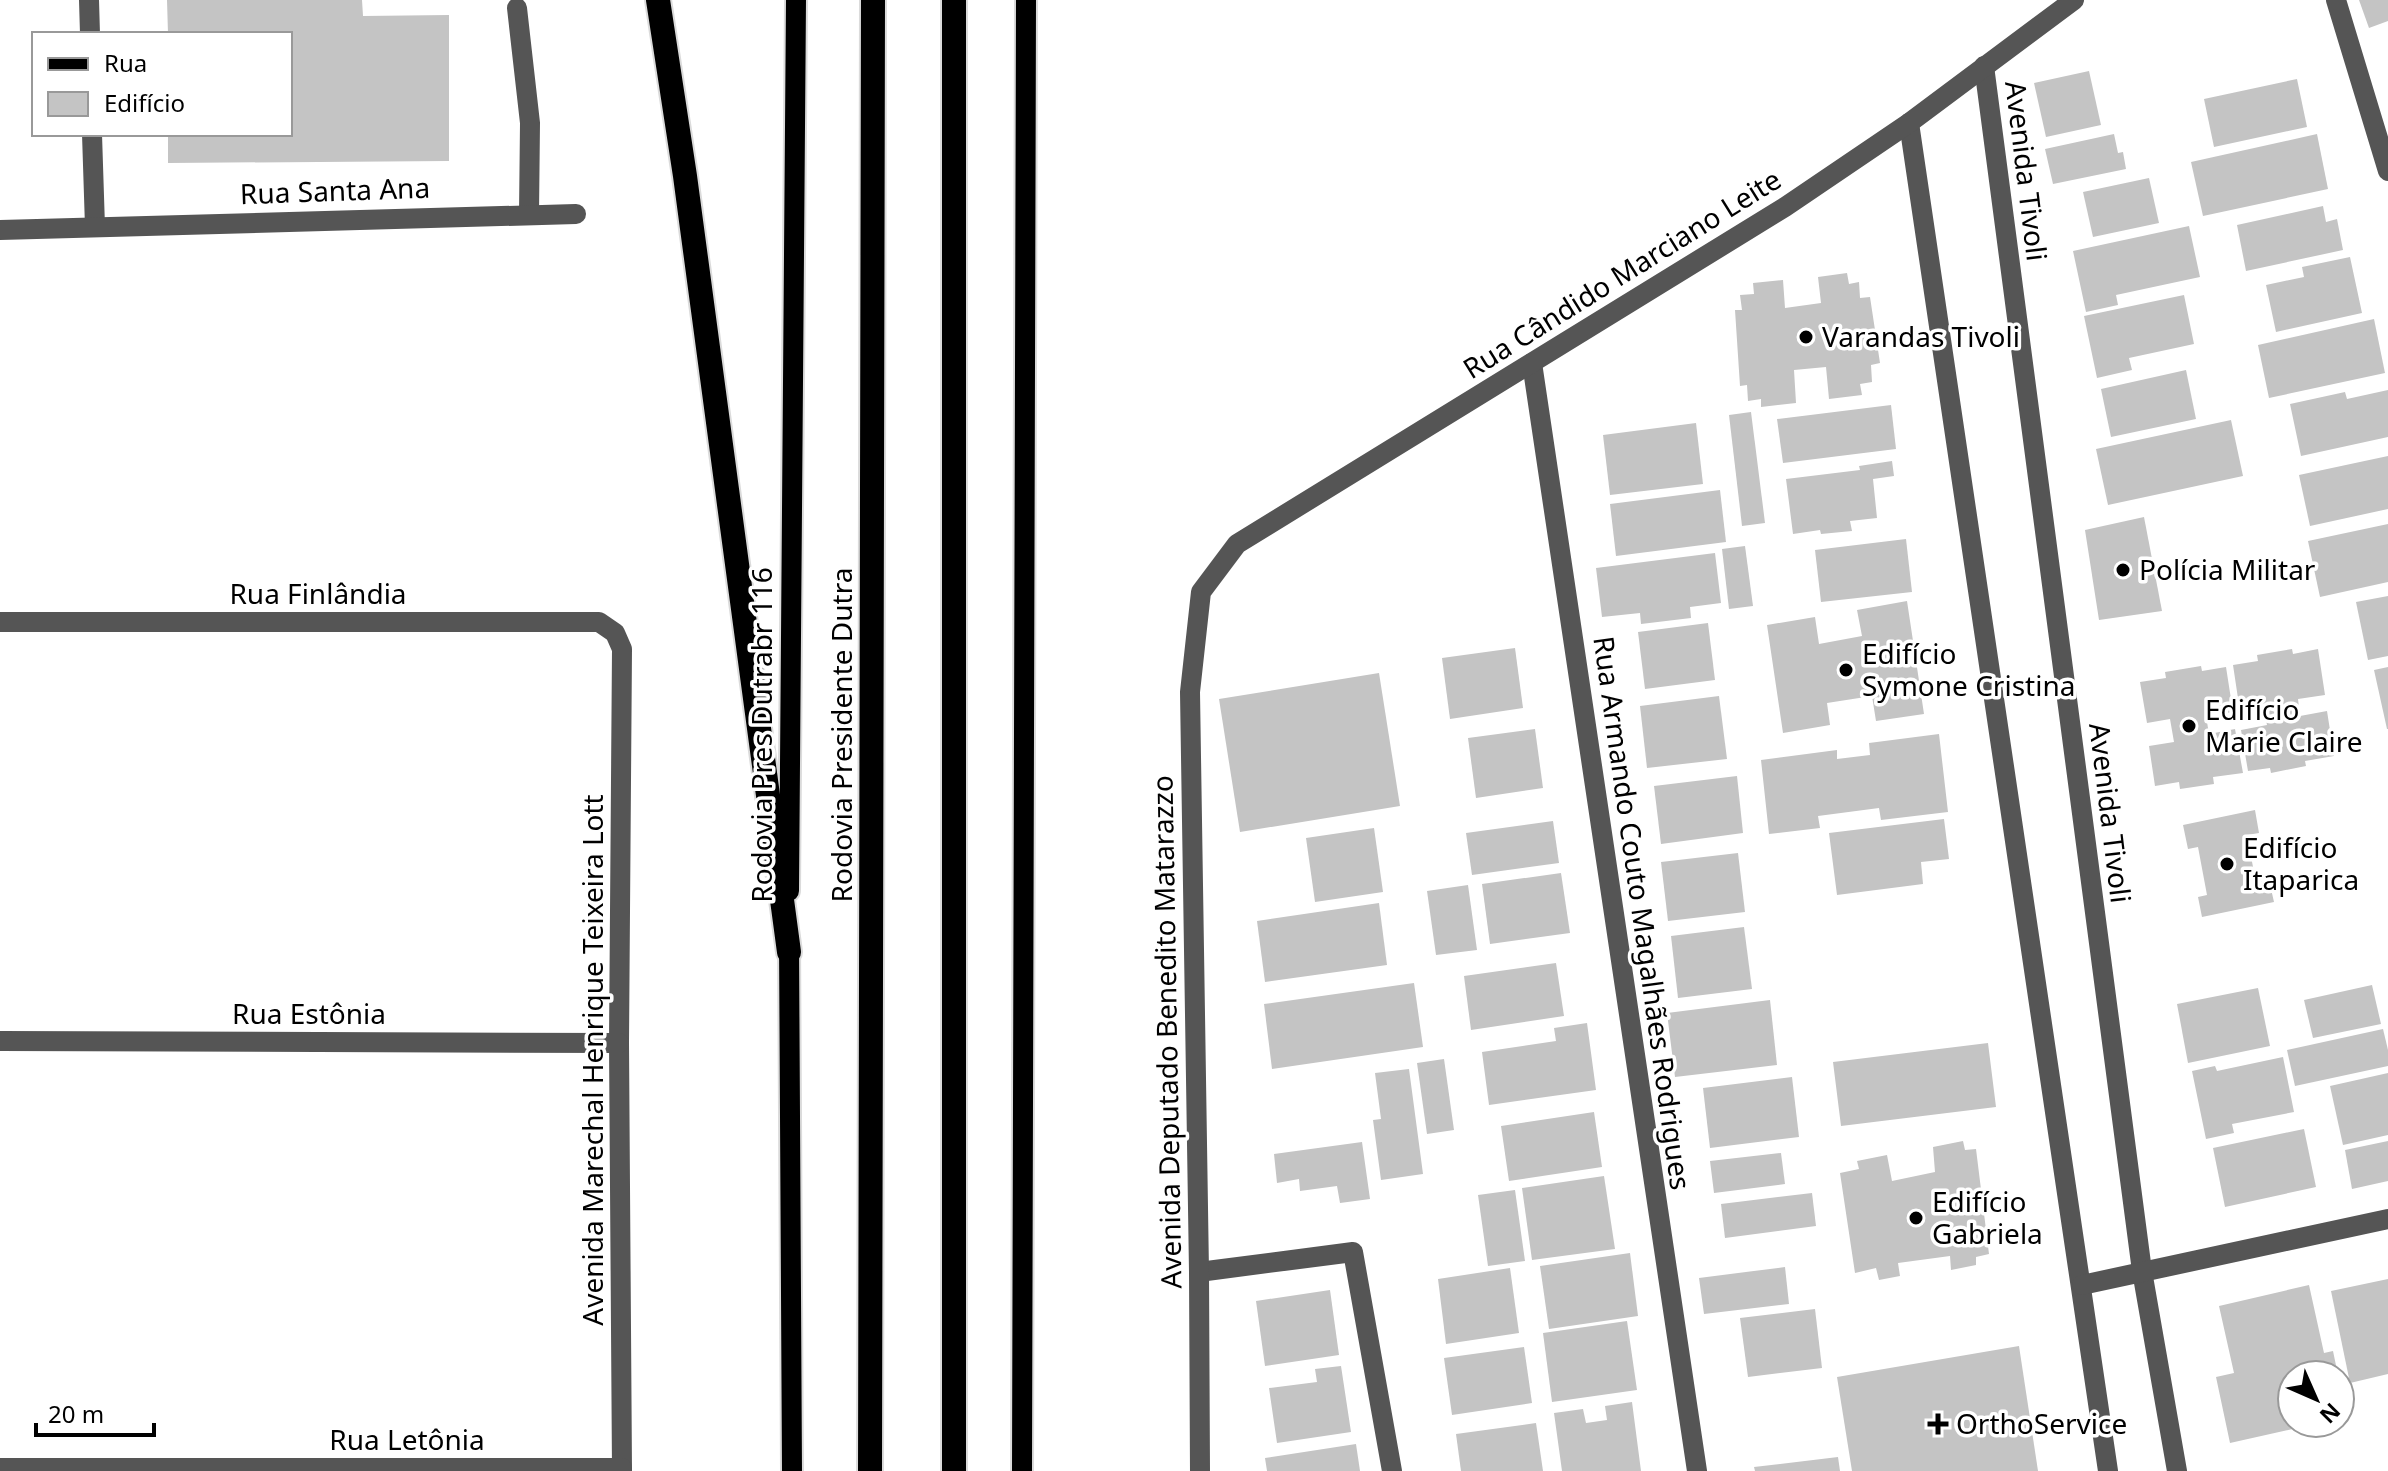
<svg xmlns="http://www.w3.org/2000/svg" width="2388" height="1471" font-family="'Noto Sans',sans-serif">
	<rect width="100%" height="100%" fill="#fff"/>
	<!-- building -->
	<g fill="#c4c4c4">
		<polygon points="167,0 362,0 363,16 449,15 449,161 168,163 168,134 290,134 290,34 168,34"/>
		<polygon points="2359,0 2388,0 2388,21 2369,28"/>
		<polygon points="2089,71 2101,125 2046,137 2034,83"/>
		<polygon points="2297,79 2307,127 2214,147 2204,99"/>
		<polygon points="2114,134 2118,153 2123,152 2126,169 2053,184 2045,149"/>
		<polygon points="2317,134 2328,189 2203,216 2191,162"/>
		<polygon points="2149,178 2159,223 2093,237 2083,192"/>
		<polygon points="2323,206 2326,222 2337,219 2343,250 2246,271 2237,225"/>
		<polygon points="2189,226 2200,277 2116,295 2118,305 2086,312 2073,251"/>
		<polygon points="2350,257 2362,313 2276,332 2266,285 2304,277 2302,267"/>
		<polygon points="1847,273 1849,284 1859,282 1860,298 1870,297 1880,363 1871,365 1872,382 1860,384 1862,395 1829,399 1826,367 1794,370 1796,403 1761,407 1761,399 1748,401 1747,385 1740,386 1735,310 1742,310 1740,295 1754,294 1753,283 1783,280 1785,308 1821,303 1818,277"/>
		<polygon points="2184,295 2194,344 2129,358 2132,370 2097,378 2084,316"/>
		<polygon points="2374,319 2385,373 2269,398 2258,345"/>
		<polygon points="2186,370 2196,419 2111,437 2101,389"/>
		<polygon points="2388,390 2388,437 2301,456 2290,404 2345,392 2347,399"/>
		<polygon points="1891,405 1896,449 1783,463 1777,419"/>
		<polygon points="1751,412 1765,523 1742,526 1729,415"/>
		<polygon points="2231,420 2243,476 2108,505 2096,449"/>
		<polygon points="1696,423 1703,484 1610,495 1603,435"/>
		<polygon points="2388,456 2388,509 2310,526 2299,475"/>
		<polygon points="1892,461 1894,476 1873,479 1877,518 1850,521 1852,531 1821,534 1820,530 1793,534 1786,479 1860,470 1859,466"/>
		<polygon points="1720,490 1726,542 1616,556 1610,504"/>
		<polygon points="2144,517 2162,611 2099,620 2085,530"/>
		<polygon points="2388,524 2388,582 2320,597 2308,541"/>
		<polygon points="1906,539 1912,592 1821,602 1815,550"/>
		<polygon points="1745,546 1753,606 1729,609 1722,549"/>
		<polygon points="1715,553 1721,603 1690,607 1691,618 1641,624 1640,613 1602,617 1596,568"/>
		<polygon points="2388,596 2388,656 2368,660 2356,602"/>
		<polygon points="1907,601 1924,714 1876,721 1872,696 1827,703 1830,725 1783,733 1767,625 1815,617 1819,644 1862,636 1857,610"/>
		<polygon points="1708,623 1715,680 1645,689 1638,632"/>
		<polygon points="1515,648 1523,708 1450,719 1442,658"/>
		<polygon points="2292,649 2293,654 2318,649 2325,695 2298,699 2300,716 2327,711 2334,756 2305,761 2306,766 2271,773 2270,768 2248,771 2241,730 2267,725 2262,701 2239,705 2233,665 2258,661 2257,655"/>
		<polygon points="2201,666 2202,671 2226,667 2233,712 2206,716 2209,734 2235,729 2243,773 2213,777 2214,784 2180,789 2179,782 2155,786 2149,746 2174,742 2170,719 2147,723 2140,682 2166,678 2165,672"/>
		<polygon points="2388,667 2388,729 2387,729 2374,670"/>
		<polygon points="1379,673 1400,806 1240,832 1219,699"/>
		<polygon points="1719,696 1727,759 1647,768 1640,706"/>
		<polygon points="1535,729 1543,788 1476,798 1468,738"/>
		<polygon points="1939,734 1948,812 1881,820 1879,808 1818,816 1820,828 1769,834 1761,760 1837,750 1837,759 1870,755 1869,743"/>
		<polygon points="1737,776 1743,833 1661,844 1654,786"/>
		<polygon points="2255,810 2259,833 2247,835 2256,883 2269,880 2274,902 2202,917 2198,897 2207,895 2198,847 2188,849 2183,825"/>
		<polygon points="1944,819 1949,859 1921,862 1923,884 1837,895 1829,833"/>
		<polygon points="1553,821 1559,863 1472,875 1466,833"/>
		<polygon points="1374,828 1383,892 1315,902 1306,838"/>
		<polygon points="1738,853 1745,912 1668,921 1661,862"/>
		<polygon points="1561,873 1570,933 1490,944 1482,884"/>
		<polygon points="1468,885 1477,950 1436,955 1427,891"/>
		<polygon points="1379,903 1387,965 1265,982 1257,921"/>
		<polygon points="1744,927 1752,989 1678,998 1671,936"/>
		<polygon points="1556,963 1564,1016 1471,1030 1464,976"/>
		<polygon points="1414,983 1423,1047 1272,1069 1264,1004"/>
		<polygon points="2372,985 2381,1024 2313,1038 2304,1000"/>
		<polygon points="2258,988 2270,1046 2188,1063 2177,1004"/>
		<polygon points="1770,1000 1777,1065 1675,1077 1667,1013"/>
		<polygon points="1587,1023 1596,1090 1489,1105 1482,1052 1556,1041 1554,1028"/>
		<polygon points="2383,1029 2388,1050 2388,1066 2295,1086 2287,1050"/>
		<polygon points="1988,1043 1996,1107 1841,1126 1833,1062"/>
		<polygon points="2283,1057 2294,1112 2232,1124 2234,1133 2206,1139 2192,1071 2215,1066 2217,1071"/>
		<polygon points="1444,1059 1454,1130 1427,1134 1417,1063"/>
		<polygon points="1409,1069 1423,1174 1381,1180 1373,1120 1381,1119 1375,1073"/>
		<polygon points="2388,1073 2388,1135 2343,1145 2330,1086"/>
		<polygon points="1792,1077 1799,1137 1710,1148 1703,1088"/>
		<polygon points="1594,1112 1602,1167 1509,1181 1501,1126"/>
		<polygon points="2304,1129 2316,1187 2225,1207 2213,1148"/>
		<polygon points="1963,1141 1965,1150 1976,1149 1989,1254 1976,1257 1976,1265 1951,1270 1950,1256 1898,1263 1900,1276 1879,1280 1876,1268 1855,1273 1840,1173 1859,1169 1857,1161 1887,1155 1892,1181 1935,1172 1933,1147"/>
		<polygon points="2388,1141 2388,1181 2352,1189 2345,1150"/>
		<polygon points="1362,1142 1370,1199 1340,1203 1337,1186 1300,1191 1299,1179 1277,1183 1274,1154"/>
		<polygon points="1781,1153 1785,1184 1714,1193 1710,1161"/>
		<polygon points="1604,1176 1615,1249 1532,1260 1522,1188"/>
		<polygon points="1515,1190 1525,1261 1488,1266 1478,1195"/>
		<polygon points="1812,1193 1816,1226 1725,1238 1721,1204"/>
		<polygon points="1630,1253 1638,1316 1549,1329 1540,1266"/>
		<polygon points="1785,1267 1789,1304 1704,1314 1699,1278"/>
		<polygon points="1510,1268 1519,1333 1446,1344 1438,1279"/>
		<polygon points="2388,1279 2388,1374 2350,1383 2331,1291"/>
		<polygon points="2309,1285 2324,1353 2333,1351 2338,1375 2292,1375 2292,1423 2315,1424 2230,1443 2216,1377 2234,1373 2219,1306"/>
		<polygon points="1330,1290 1339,1355 1265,1366 1256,1301"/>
		<polygon points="1815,1309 1822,1368 1748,1377 1740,1318"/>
		<polygon points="1627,1321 1637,1390 1552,1402 1543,1333"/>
		<polygon points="2019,1346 2038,1471 1852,1471 1837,1377"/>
		<polygon points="1524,1347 1532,1403 1452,1415 1444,1358"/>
		<polygon points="1341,1366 1351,1432 1277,1443 1269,1388 1317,1382 1315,1369"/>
		<polygon points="2340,1391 2347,1417 2340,1419"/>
		<polygon points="1632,1402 1641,1471 1562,1471 1554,1413 1583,1409 1586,1423 1607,1420 1605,1406"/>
		<polygon points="1536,1423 1543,1471 1461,1471 1456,1434"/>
		<polygon points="1356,1444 1360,1471 1267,1471 1265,1458"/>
		<polygon points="1838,1457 1840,1471 1755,1471 1754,1467"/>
	</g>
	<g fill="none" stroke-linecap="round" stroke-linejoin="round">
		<!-- major casing -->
		<g stroke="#dbdbdb" stroke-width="24">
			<g id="major">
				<polyline points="789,891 796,0"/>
				<polyline points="789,939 792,1471"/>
				<polyline points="1022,1471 1026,0"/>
			</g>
		</g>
		<!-- highway casing -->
		<g stroke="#dbdbdb" stroke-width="28">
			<g id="highway">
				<polyline points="658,0 685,176 789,952"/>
				<polyline points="954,0 954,1471"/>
				<polyline points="870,1471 873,0"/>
			</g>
		</g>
		<!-- minor -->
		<g stroke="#555" stroke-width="20">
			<polyline points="89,0 90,34"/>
			<polyline points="2336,0 2388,171"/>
			<polyline points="517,8 530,123 529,214"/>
			<polyline points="1984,66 2142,1271 2177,1471"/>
			<polyline points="1909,123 2108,1471"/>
			<polyline points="92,134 95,227"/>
			<polyline points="0,230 576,214"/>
			<polyline points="1532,363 1697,1471"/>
			<polyline points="0,622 599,622 615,633 622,649 619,1043 622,1471"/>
			<polyline points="0,1041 619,1043"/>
			<polyline points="1199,1272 1353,1252 1392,1471"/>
			<polyline points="2082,1285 2388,1219"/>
			<polyline points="0,1468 622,1468"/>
			<polyline points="1200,1471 1199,1272 1190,692 1201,592 1237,544 1785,207 1909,123 2074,0"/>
		</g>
		<!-- major -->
		<use href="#major" stroke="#000" stroke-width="20"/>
		<!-- highway -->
		<use href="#highway" stroke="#000" stroke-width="24"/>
	</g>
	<!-- markers -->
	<g fill="#000" stroke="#fff" stroke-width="3">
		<circle cx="1806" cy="337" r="8"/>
		<circle cx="2123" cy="570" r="8"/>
		<circle cx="1846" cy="670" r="8"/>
		<circle cx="2189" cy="726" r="8"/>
		<circle cx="2227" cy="864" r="8"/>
		<circle cx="1916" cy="1218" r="8"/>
		<path d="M1934 1412h8v8h8v8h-8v8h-8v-8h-8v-8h8z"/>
	</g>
	<g text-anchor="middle" stroke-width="7" stroke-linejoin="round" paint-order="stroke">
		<!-- street labels -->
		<g font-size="28" fill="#000" stroke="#fff">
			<text transform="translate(2026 171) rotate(83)" y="10">Avenida Tivoli</text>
			<text transform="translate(335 191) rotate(-2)" y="10">Rua Santa Ana</text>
			<text transform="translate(1622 274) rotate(-32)" y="10">Rua Cândido Marciano Leite</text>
			<text x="318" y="604">Rua Finlândia</text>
			<text transform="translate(762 735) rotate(-90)" y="10">Rodovia Pres Dutrabr 116</text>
			<text transform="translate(842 735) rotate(-90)" y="10">Rodovia Presidente Dutra</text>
			<text transform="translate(2110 813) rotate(83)" y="10">Avenida Tivoli</text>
			<text transform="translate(1642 913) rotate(82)" y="10">Rua Armando Couto Magalhães Rodrigues</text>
			<text x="309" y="1024">Rua Estônia</text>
			<text transform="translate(1167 1032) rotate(-91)" y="10">Avenida Deputado Benedito Matarazzo</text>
			<text transform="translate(593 1060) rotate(-90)" y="10">Avenida Marechal Henrique Teixeira Lott</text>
			<text x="407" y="1450">Rua Letônia</text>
		</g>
		<!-- poi labels -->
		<g font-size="28" fill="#000" stroke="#fff" text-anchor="start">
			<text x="1822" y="347">Varandas Tivoli</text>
			<text x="2139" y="580">Polícia Militar</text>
			<text x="1862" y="664">Edifício<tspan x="1862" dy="32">Symone Cristina</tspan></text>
			<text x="2205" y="720">Edifício<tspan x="2205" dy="32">Marie Claire</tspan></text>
			<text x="2243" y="858">Edifício<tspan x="2243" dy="32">Itaparica</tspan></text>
			<text x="1932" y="1212">Edifício<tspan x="1932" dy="32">Gabriela</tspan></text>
			<text x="1956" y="1434">OrthoService</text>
		</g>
	</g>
	<!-- legend -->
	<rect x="32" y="32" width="260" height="104" fill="#ffffff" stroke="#999999" stroke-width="2"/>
	<rect x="48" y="58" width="40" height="12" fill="#000000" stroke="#999999" stroke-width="2"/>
	<text x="104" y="72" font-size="24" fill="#000000">Rua</text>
	<rect x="48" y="92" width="40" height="24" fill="#c4c4c4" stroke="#999999" stroke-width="2"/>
	<text x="104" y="112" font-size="24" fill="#000000">Edifício</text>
	<!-- north arrow -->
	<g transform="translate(2316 1399) rotate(135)"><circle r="38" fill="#ffffff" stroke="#999999" stroke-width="2"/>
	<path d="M0-6L14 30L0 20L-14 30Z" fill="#000000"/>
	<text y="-12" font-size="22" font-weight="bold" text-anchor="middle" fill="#000000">N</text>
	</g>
	<!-- scale -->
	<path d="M36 1423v12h118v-12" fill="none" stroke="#000000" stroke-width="4"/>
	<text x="48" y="1423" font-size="24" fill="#000000" stroke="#ffffff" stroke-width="6" paint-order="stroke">20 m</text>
</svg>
